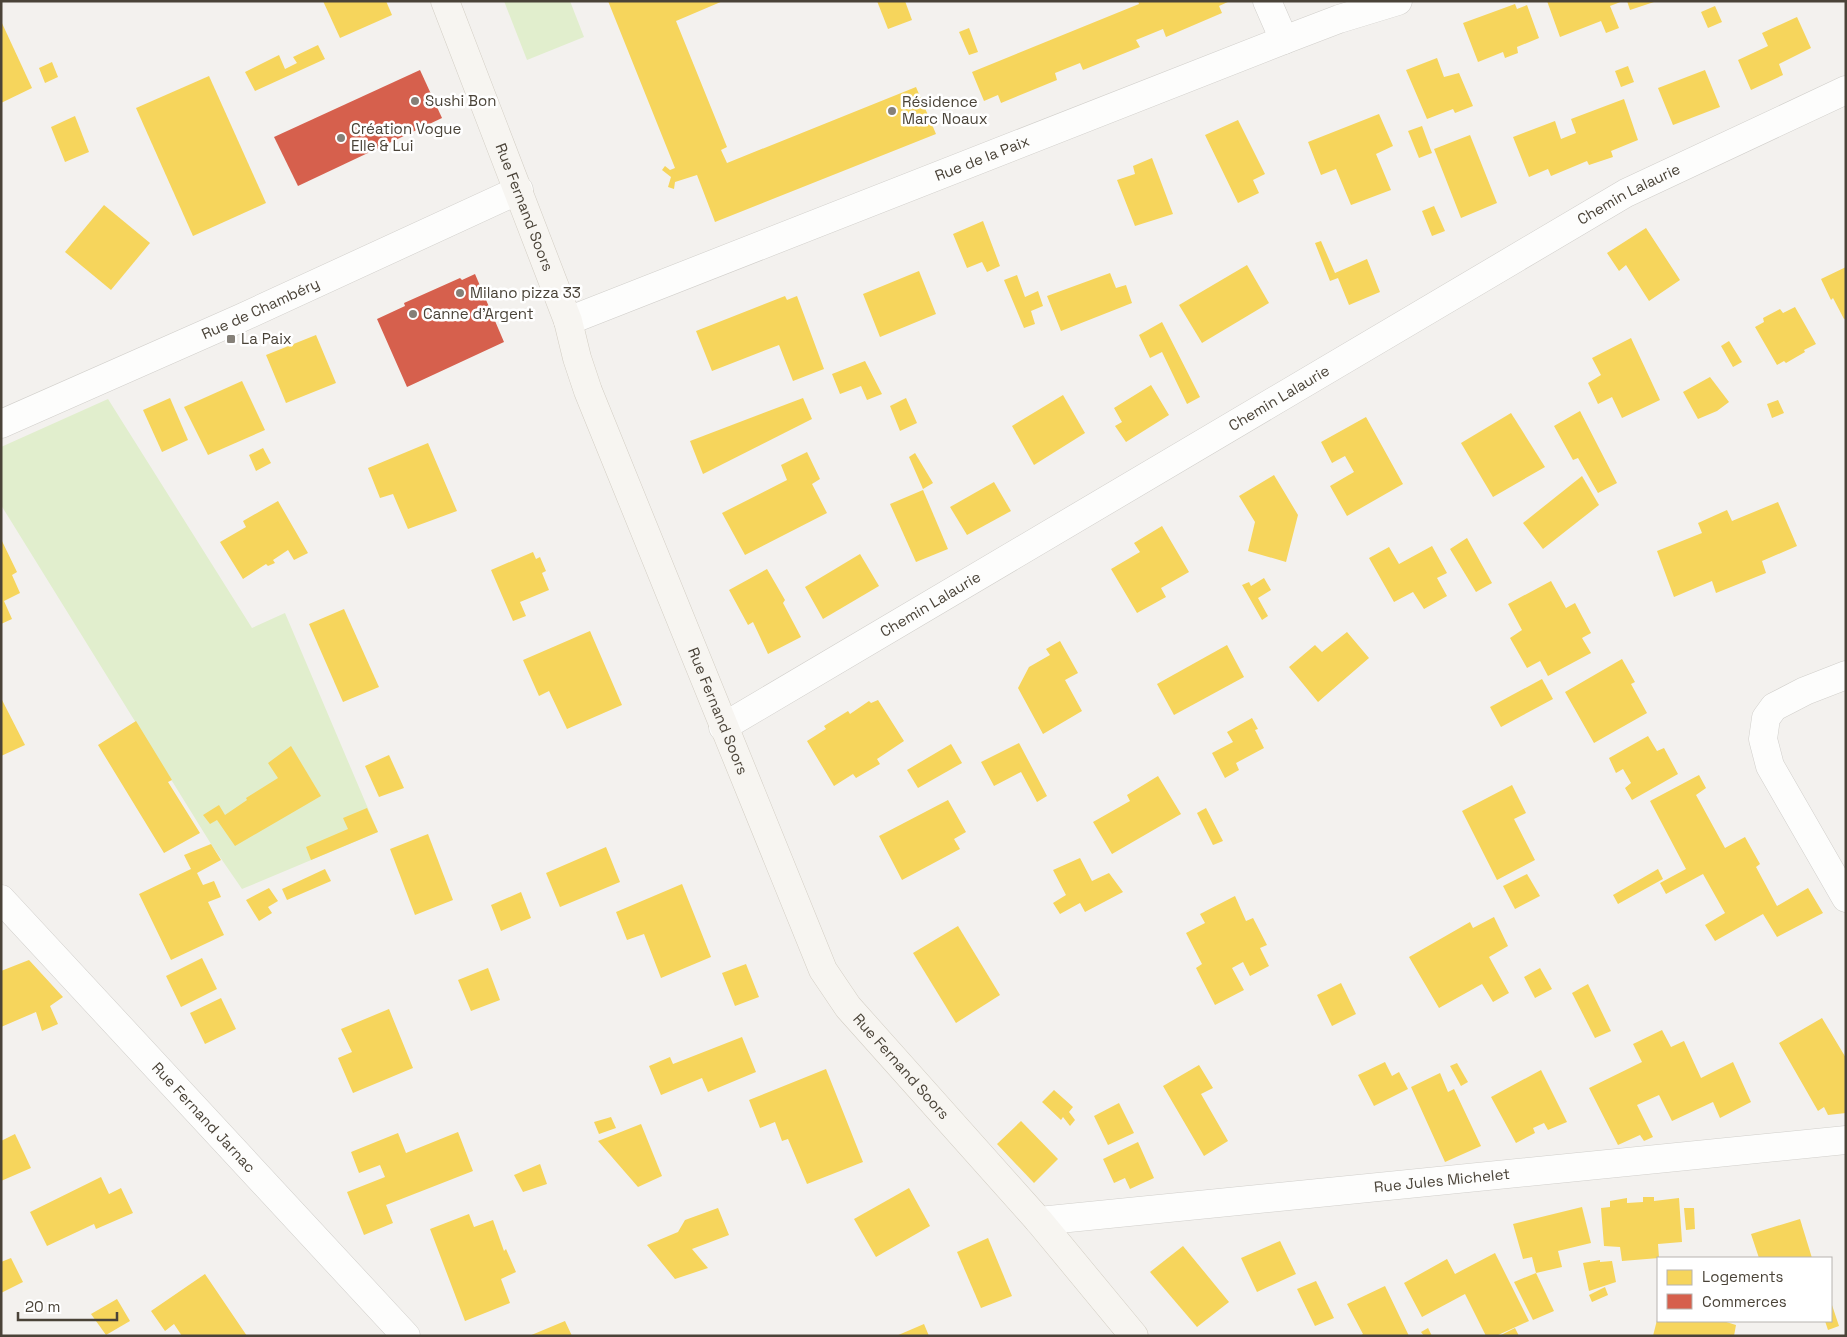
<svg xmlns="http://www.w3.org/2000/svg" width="1847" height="1337" font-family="'Space Grotesk',sans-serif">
	<rect width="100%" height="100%" fill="#f3f1ee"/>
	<!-- green -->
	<g fill="#e1eecd">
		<polygon points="504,1 570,1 584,37 527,60"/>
		<polygon points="108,399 252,628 285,613 378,832 242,889 211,844 1,505 1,447"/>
	</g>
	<!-- homes -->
	<g fill="#f6d55c">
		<polygon points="323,1 386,1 392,15 340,38"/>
		<polygon points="608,1 723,1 676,21 727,147 721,150 727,163 916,87 936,134 715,222 697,175 675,182 674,189 668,187 671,177 662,170 665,166 670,170 675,168"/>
		<polygon points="877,1 905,1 912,20 888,29"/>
		<polygon points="1138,1 1230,1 1219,6 1222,13 1166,37 1163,29 1136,40 1140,47 1083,70 1080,63 1055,73 1057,80 1001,103 998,95 984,101 972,72 1139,4"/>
		<polygon points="1547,1 1623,1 1610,6 1619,28 1606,33 1601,21 1560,37"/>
		<polygon points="1627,1 1654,1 1654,2 1630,10"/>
		<polygon points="1515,4 1517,9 1527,5 1539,38 1517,47 1518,53 1505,58 1503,52 1478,62 1463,23"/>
		<polygon points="1715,6 1722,22 1708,28 1701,12"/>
		<polygon points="1797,17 1811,48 1779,64 1783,75 1751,90 1738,60 1768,46 1762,33"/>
		<polygon points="1,21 32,88 1,103"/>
		<polygon points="969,28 978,52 969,55 959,32"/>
		<polygon points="318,45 325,59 255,91 245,72 279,55 285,69 297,63 293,57"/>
		<polygon points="1437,58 1444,77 1459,73 1473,106 1455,113 1453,109 1427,119 1406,70"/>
		<polygon points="52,62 58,77 45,83 39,68"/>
		<polygon points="1628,66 1634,82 1621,87 1615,71"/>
		<polygon points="1705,70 1720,107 1673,125 1658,88"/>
		<polygon points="209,76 266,203 193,236 136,108"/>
		<polygon points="1624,99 1638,140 1611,151 1613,157 1589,165 1587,161 1551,176 1548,169 1529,177 1513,137 1555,121 1561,139 1576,133 1571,119"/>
		<polygon points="1379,114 1393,146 1376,154 1391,190 1351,205 1336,169 1321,175 1308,142"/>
		<polygon points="75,116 89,152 65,162 51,127"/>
		<polygon points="1238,120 1265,174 1253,180 1259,193 1238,203 1205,135"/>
		<polygon points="1422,126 1432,153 1419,158 1408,131"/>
		<polygon points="1470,135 1497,203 1461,218 1434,149"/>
		<polygon points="1152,158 1173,214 1135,226 1117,180 1135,174 1133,166"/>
		<polygon points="104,205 150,243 111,290 65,252"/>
		<polygon points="1434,206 1445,231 1432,236 1422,211"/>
		<polygon points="983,221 1000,266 987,272 982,262 967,268 953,234"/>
		<polygon points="1646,228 1680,280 1649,301 1626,265 1619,271 1607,253"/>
		<polygon points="1321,241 1335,273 1367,259 1380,292 1349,305 1338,278 1330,281 1315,243"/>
		<polygon points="1247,265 1269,303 1202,343 1179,305"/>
		<polygon points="1846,267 1846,318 1844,319 1833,298 1831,300 1821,279"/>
		<polygon points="919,271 936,314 880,337 863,294"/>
		<polygon points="1110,273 1116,288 1126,285 1132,303 1061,331 1047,296"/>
		<polygon points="1017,275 1025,297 1038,291 1043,306 1031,311 1035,324 1024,328 1004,280"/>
		<polygon points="785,296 787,300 797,296 824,369 793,381 779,345 712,371 696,331"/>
		<polygon points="1795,307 1816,344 1804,350 1805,352 1786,363 1784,361 1777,365 1755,327 1764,322 1763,318 1780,309 1783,313"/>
		<polygon points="1162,322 1200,397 1187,404 1162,352 1150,358 1139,335"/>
		<polygon points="316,335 336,383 286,403 266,355"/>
		<polygon points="1631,338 1660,400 1622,418 1612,397 1598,404 1588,383 1601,375 1592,358"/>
		<polygon points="1729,341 1742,362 1733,367 1721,346"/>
		<polygon points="865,361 882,394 867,400 861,386 840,394 832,374"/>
		<polygon points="1710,377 1729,402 1717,411 1698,419 1683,392"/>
		<polygon points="242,381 265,430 208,455 184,407"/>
		<polygon points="1151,385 1169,415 1126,442 1115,426 1122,422 1114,408"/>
		<polygon points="1063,395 1085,433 1034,465 1012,426"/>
		<polygon points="170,398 188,440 162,452 143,410"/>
		<polygon points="803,398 812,419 703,474 690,441"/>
		<polygon points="906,398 917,423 900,431 890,406"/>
		<polygon points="1778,400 1784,413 1772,418 1767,404"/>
		<polygon points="1580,411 1617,483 1598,493 1578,458 1573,460 1554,426"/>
		<polygon points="1511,413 1545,467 1493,497 1461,443"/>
		<polygon points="1366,417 1403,484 1347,516 1330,486 1354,472 1345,456 1332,463 1321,442"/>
		<polygon points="428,443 457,511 408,529 393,494 380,498 368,468"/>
		<polygon points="263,448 271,463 256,471 249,455"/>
		<polygon points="807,452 820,479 812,484 827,513 745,555 722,513 787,480 781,465"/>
		<polygon points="915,453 933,483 923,489 909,457"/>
		<polygon points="1274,475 1298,515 1286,562 1248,551 1255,522 1239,496"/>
		<polygon points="1582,476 1599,505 1543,549 1523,523"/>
		<polygon points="994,482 1011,511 967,535 950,507"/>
		<polygon points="923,490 948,549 916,562 890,504"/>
		<polygon points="278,501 308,553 294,560 288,550 273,560 275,563 268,566 266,564 243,579 220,542 246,527 243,521"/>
		<polygon points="1778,502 1797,546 1762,561 1766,573 1716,593 1712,581 1674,597 1657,551 1702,533 1698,523 1727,510 1732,521"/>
		<polygon points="1162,526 1189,572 1161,588 1166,597 1137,613 1111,569 1140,552 1134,543"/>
		<polygon points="1467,538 1492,583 1476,592 1450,549"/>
		<polygon points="1,539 17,572 12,575 20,593 4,601 12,619 1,624"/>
		<polygon points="1432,546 1447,573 1437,578 1447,596 1424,609 1413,592 1394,602 1369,558 1389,547 1399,564"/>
		<polygon points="533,552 536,559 540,557 546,571 542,573 549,590 520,602 526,616 513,621 491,570"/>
		<polygon points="860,554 879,586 823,619 805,587"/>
		<polygon points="767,569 785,600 783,603 801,637 768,654 753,622 748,625 729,590"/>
		<polygon points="1264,578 1271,590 1258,598 1268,616 1262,620 1242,585 1249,582 1251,586"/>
		<polygon points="1551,581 1566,608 1575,603 1591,633 1582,638 1591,653 1548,676 1540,661 1527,668 1510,638 1522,630 1508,604"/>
		<polygon points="344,609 379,687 343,702 309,624"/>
		<polygon points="590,631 622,705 567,729 549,691 539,696 523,660"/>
		<polygon points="1347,632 1369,658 1318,702 1289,667 1315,645 1322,652"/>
		<polygon points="1060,641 1078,673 1065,680 1082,711 1043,734 1018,688 1029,667 1050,655 1046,649"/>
		<polygon points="1227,645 1244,677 1174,715 1157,684"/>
		<polygon points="1622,659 1635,682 1631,684 1647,713 1594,743 1565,692"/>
		<polygon points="1542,679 1553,699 1501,727 1490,707"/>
		<polygon points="1,698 25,745 1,756"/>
		<polygon points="878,700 904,741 877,759 880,764 856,778 853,774 834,786 807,741 826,729 824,726 848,711 850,714 869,701 871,703"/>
		<polygon points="1252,718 1258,729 1255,730 1264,748 1236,763 1239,770 1225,778 1212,753 1233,742 1227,732"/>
		<polygon points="136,721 172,780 168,782 200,833 164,853 98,745"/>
		<polygon points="1648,736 1657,751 1664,748 1678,774 1632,800 1625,788 1631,783 1623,769 1616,773 1609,758"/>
		<polygon points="1019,743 1047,796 1037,802 1021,772 994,786 981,762"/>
		<polygon points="951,744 962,763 918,788 907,770"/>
		<polygon points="291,746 321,796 235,846 217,820 210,824 203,815 219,805 225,815 247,800 246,798 278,778 268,763"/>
		<polygon points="389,755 404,788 379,797 365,766"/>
		<polygon points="1699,775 1706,788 1696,795 1725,848 1745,837 1760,864 1756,867 1777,906 1808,888 1823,913 1777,937 1763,914 1715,941 1705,925 1725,913 1703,874 1666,894 1660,883 1686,869 1650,801"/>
		<polygon points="1158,776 1181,814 1112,854 1093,822 1130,801 1127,795"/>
		<polygon points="1512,785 1526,813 1514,819 1535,860 1497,880 1462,811"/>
		<polygon points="948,800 966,832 954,839 960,849 902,880 879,836"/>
		<polygon points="367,808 378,832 311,860 306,847 348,829 343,818"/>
		<polygon points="1206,808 1223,841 1213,845 1197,813"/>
		<polygon points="428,834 453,900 415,915 390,849"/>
		<polygon points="211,844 221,860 197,873 203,885 214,881 221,897 208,902 224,935 171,960 139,894 191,869 184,855"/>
		<polygon points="606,847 620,882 560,907 546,873"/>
		<polygon points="1080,858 1092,881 1109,873 1123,892 1085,912 1080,903 1060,914 1053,903 1066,895 1053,870"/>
		<polygon points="325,869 331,881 287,900 282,889"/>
		<polygon points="1658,869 1663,879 1618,904 1613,895"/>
		<polygon points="1527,874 1540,896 1515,909 1503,886"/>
		<polygon points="682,884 711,957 661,978 644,934 627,940 616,912"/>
		<polygon points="269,888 278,901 268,907 272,913 259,921 246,900"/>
		<polygon points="521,892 531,918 501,931 491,905"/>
		<polygon points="1235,896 1246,921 1253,918 1267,945 1260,948 1269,966 1250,976 1243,962 1232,968 1244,990 1215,1005 1196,968 1202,964 1186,933 1205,923 1200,914"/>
		<polygon points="1494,917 1508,946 1489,957 1509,993 1493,1002 1482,984 1439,1008 1409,957 1470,922 1473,928"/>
		<polygon points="958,926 1000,995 956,1023 913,953"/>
		<polygon points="202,958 217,989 181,1007 166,976"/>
		<polygon points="29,960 63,997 50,1006 58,1024 42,1031 36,1012 1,1027 1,971"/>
		<polygon points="746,964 759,997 735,1006 722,973"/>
		<polygon points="488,968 500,1000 471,1011 458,980"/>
		<polygon points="1540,968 1552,989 1535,998 1524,977"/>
		<polygon points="1341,983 1356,1014 1332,1026 1317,995"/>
		<polygon points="1588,984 1611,1031 1595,1038 1572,993"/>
		<polygon points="221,998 236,1029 205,1044 190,1013"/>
		<polygon points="389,1009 413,1068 353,1093 338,1058 352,1052 341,1029"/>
		<polygon points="1822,1018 1846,1058 1846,1113 1828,1115 1824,1107 1818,1111 1779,1043"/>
		<polygon points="1662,1030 1671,1047 1684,1041 1701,1078 1733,1062 1751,1102 1720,1118 1713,1102 1672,1121 1659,1095 1637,1105 1653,1137 1644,1141 1640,1135 1618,1145 1589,1088 1642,1062 1633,1044"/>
		<polygon points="742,1037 756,1072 708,1092 702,1078 661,1095 649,1066 670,1057 673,1064"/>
		<polygon points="1385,1062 1392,1076 1399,1072 1408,1089 1374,1106 1358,1075"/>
		<polygon points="1457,1063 1468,1082 1461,1086 1450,1066"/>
		<polygon points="1199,1065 1213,1088 1201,1094 1228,1141 1204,1156 1163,1086"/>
		<polygon points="826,1069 863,1162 807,1184 788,1139 782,1141 775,1122 760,1128 749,1100"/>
		<polygon points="1541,1070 1567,1122 1548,1130 1544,1123 1533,1128 1535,1133 1516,1143 1491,1097"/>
		<polygon points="1440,1073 1448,1092 1454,1089 1481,1146 1445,1162 1411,1087"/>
		<polygon points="1054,1090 1073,1107 1069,1112 1075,1120 1070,1126 1063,1117 1061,1120 1042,1102"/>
		<polygon points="1119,1103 1134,1133 1108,1145 1094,1116"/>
		<polygon points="611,1117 616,1128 599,1134 594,1122"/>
		<polygon points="1021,1121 1058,1159 1034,1183 997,1144"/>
		<polygon points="641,1124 662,1176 638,1187 598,1141"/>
		<polygon points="458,1132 473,1171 386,1205 393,1223 364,1235 347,1192 385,1177 380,1165 359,1173 351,1152 398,1133 406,1153"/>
		<polygon points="15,1134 31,1168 1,1181 1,1141"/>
		<polygon points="1138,1142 1154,1178 1130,1189 1125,1178 1114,1183 1103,1159"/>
		<polygon points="540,1164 547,1184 523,1192 514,1175"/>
		<polygon points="101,1177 109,1194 121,1188 133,1213 96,1229 94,1224 47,1246 30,1212"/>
		<polygon points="909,1188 930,1226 876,1257 854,1219"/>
		<polygon points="1643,1197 1654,1197 1654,1201 1679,1198 1682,1242 1658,1244 1659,1258 1622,1261 1620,1247 1604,1246 1601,1208 1610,1207 1610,1201 1627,1198 1627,1203 1643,1202"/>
		<polygon points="1582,1207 1591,1243 1558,1251 1562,1267 1536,1273 1532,1257 1523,1259 1513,1224"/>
		<polygon points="718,1208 729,1235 692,1249 708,1268 675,1279 647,1245 678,1232 685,1220"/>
		<polygon points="1684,1208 1694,1208 1695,1229 1686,1230"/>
		<polygon points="469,1214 474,1227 493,1220 504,1251 506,1249 516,1272 501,1279 510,1303 465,1321 430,1229"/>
		<polygon points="1800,1219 1812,1258 1759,1258 1751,1234"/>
		<polygon points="988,1238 1012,1296 981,1308 957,1252"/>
		<polygon points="1280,1241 1296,1274 1257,1292 1241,1258"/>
		<polygon points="1183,1246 1229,1302 1197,1327 1150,1272"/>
		<polygon points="1495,1253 1529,1321 1496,1336 1486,1336 1465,1294 1422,1317 1404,1283 1447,1259 1455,1274"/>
		<polygon points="11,1258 23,1282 1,1293 1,1262"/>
		<polygon points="1600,1260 1600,1262 1612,1261 1616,1282 1589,1291 1583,1263"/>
		<polygon points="1536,1273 1554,1311 1533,1320 1514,1282"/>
		<polygon points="205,1274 247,1336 182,1336 174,1324 165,1331 151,1311"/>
		<polygon points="1316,1281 1334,1318 1315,1326 1297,1289"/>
		<polygon points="1385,1286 1409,1336 1360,1336 1363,1334 1347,1304"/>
		<polygon points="1605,1287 1608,1295 1592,1302 1589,1295"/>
		<polygon points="117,1299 130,1321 106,1335 91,1314"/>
		<polygon points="1831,1302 1839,1326 1828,1330 1825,1321 1831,1321"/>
		<polygon points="1658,1316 1658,1321 1723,1321 1736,1325 1734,1336 1653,1336"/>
		<polygon points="565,1321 572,1336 529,1336"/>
		<polygon points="924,1324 929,1336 896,1336"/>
		<polygon points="1428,1328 1432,1336 1424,1336 1421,1332"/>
		<polygon points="1515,1328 1519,1336 1499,1336"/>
	</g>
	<!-- shops -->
	<g fill="#d6604d">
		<polygon points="420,70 442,118 298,186 274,137"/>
		<polygon points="475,274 504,342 407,387 377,319 405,306 404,303 460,278 462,280"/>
	</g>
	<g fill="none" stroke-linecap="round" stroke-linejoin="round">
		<!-- street casing -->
		<g stroke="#d1cfcb" stroke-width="29">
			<g id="street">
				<polyline points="1267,1 1284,40"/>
				<path id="s1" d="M568 321 1284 40 1339 19 1398 1"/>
				<path id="s2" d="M1 424 241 318 519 190"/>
				<polyline points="1846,675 1805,691 1774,707 1766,718 1763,739 1770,766 1846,898"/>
				<path id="s3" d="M723 727 1626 193 1846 90"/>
				<path id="s4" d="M1 899 406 1336"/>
				<path id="s5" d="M1039 1221 1846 1140"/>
			</g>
		</g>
		<!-- secondary casing -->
		<g stroke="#d3cec4" stroke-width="29">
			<g id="secondary">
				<path id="s6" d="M445 1 568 321 577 358 588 391 823 970 848 1007 1039 1221 1134 1336"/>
			</g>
		</g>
		<!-- street -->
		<use href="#street" stroke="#fdfdfc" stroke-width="28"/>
		<!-- secondary -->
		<use href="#secondary" stroke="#f7f5f1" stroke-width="28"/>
	</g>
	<!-- markers -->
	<g fill="#858078" stroke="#fff" stroke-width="2">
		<circle cx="415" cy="101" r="5"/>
		<circle cx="892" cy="111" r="5"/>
		<circle cx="341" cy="138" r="5"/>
		<circle cx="460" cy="293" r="5"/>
		<circle cx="413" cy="314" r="5"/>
		<rect x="226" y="334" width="10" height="10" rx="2.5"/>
	</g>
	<g text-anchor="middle" stroke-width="5" stroke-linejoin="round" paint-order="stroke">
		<!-- poi labels -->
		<g font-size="15" fill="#4a4338" stroke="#fff" text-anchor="start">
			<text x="425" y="106">Sushi Bon</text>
			<text x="902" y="107">Résidence<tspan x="902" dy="17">Marc Noaux</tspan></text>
			<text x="351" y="134">Création Vogue<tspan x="351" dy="17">Elle &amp; Lui</tspan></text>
			<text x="470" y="298">Milano pizza 33</text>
			<text x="423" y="319">Canne d’Argent</text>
			<text x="241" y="344">La Paix</text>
		</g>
		<!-- street labels -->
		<g font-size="15" fill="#4a4338" stroke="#fff">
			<text dy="5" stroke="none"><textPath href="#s1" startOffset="445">Rue de la Paix</textPath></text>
			<text dy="5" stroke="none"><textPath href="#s3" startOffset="1051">Chemin Lalaurie</textPath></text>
			<text dy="5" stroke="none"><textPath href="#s6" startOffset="221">Rue Fernand Soors</textPath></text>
			<text dy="5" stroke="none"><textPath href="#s2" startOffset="284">Rue de Chambéry</textPath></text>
			<text dy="5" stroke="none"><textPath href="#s3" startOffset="646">Chemin Lalaurie</textPath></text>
			<text dy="5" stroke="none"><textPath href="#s3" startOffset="241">Chemin Lalaurie</textPath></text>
			<text dy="5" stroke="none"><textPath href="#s6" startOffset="761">Rue Fernand Soors</textPath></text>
			<text dy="5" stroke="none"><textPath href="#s6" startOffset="1165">Rue Fernand Soors</textPath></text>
			<text dy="5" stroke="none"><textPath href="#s4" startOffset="298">Rue Fernand Jarnac</textPath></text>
			<text dy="5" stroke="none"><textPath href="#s5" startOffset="405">Rue Jules Michelet</textPath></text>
		</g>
	</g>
	<!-- border -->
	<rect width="1847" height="1337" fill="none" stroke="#4a4338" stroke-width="5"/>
	<!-- legend -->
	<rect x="1657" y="1257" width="175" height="65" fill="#ffffff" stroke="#b7b4af"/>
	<rect x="1667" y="1270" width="25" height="15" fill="#f6d55c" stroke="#b7b4af"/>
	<text x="1702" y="1282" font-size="15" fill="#4a4338">Logements</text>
	<rect x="1667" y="1294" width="25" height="15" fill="#d6604d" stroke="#b7b4af"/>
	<text x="1702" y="1307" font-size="15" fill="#4a4338">Commerces</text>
	<!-- scale -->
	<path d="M18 1312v8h99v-8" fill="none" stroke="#4a4338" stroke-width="2.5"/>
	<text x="25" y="1312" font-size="15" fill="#4a4338" stroke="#ffffff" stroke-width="4" paint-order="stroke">20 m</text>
</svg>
